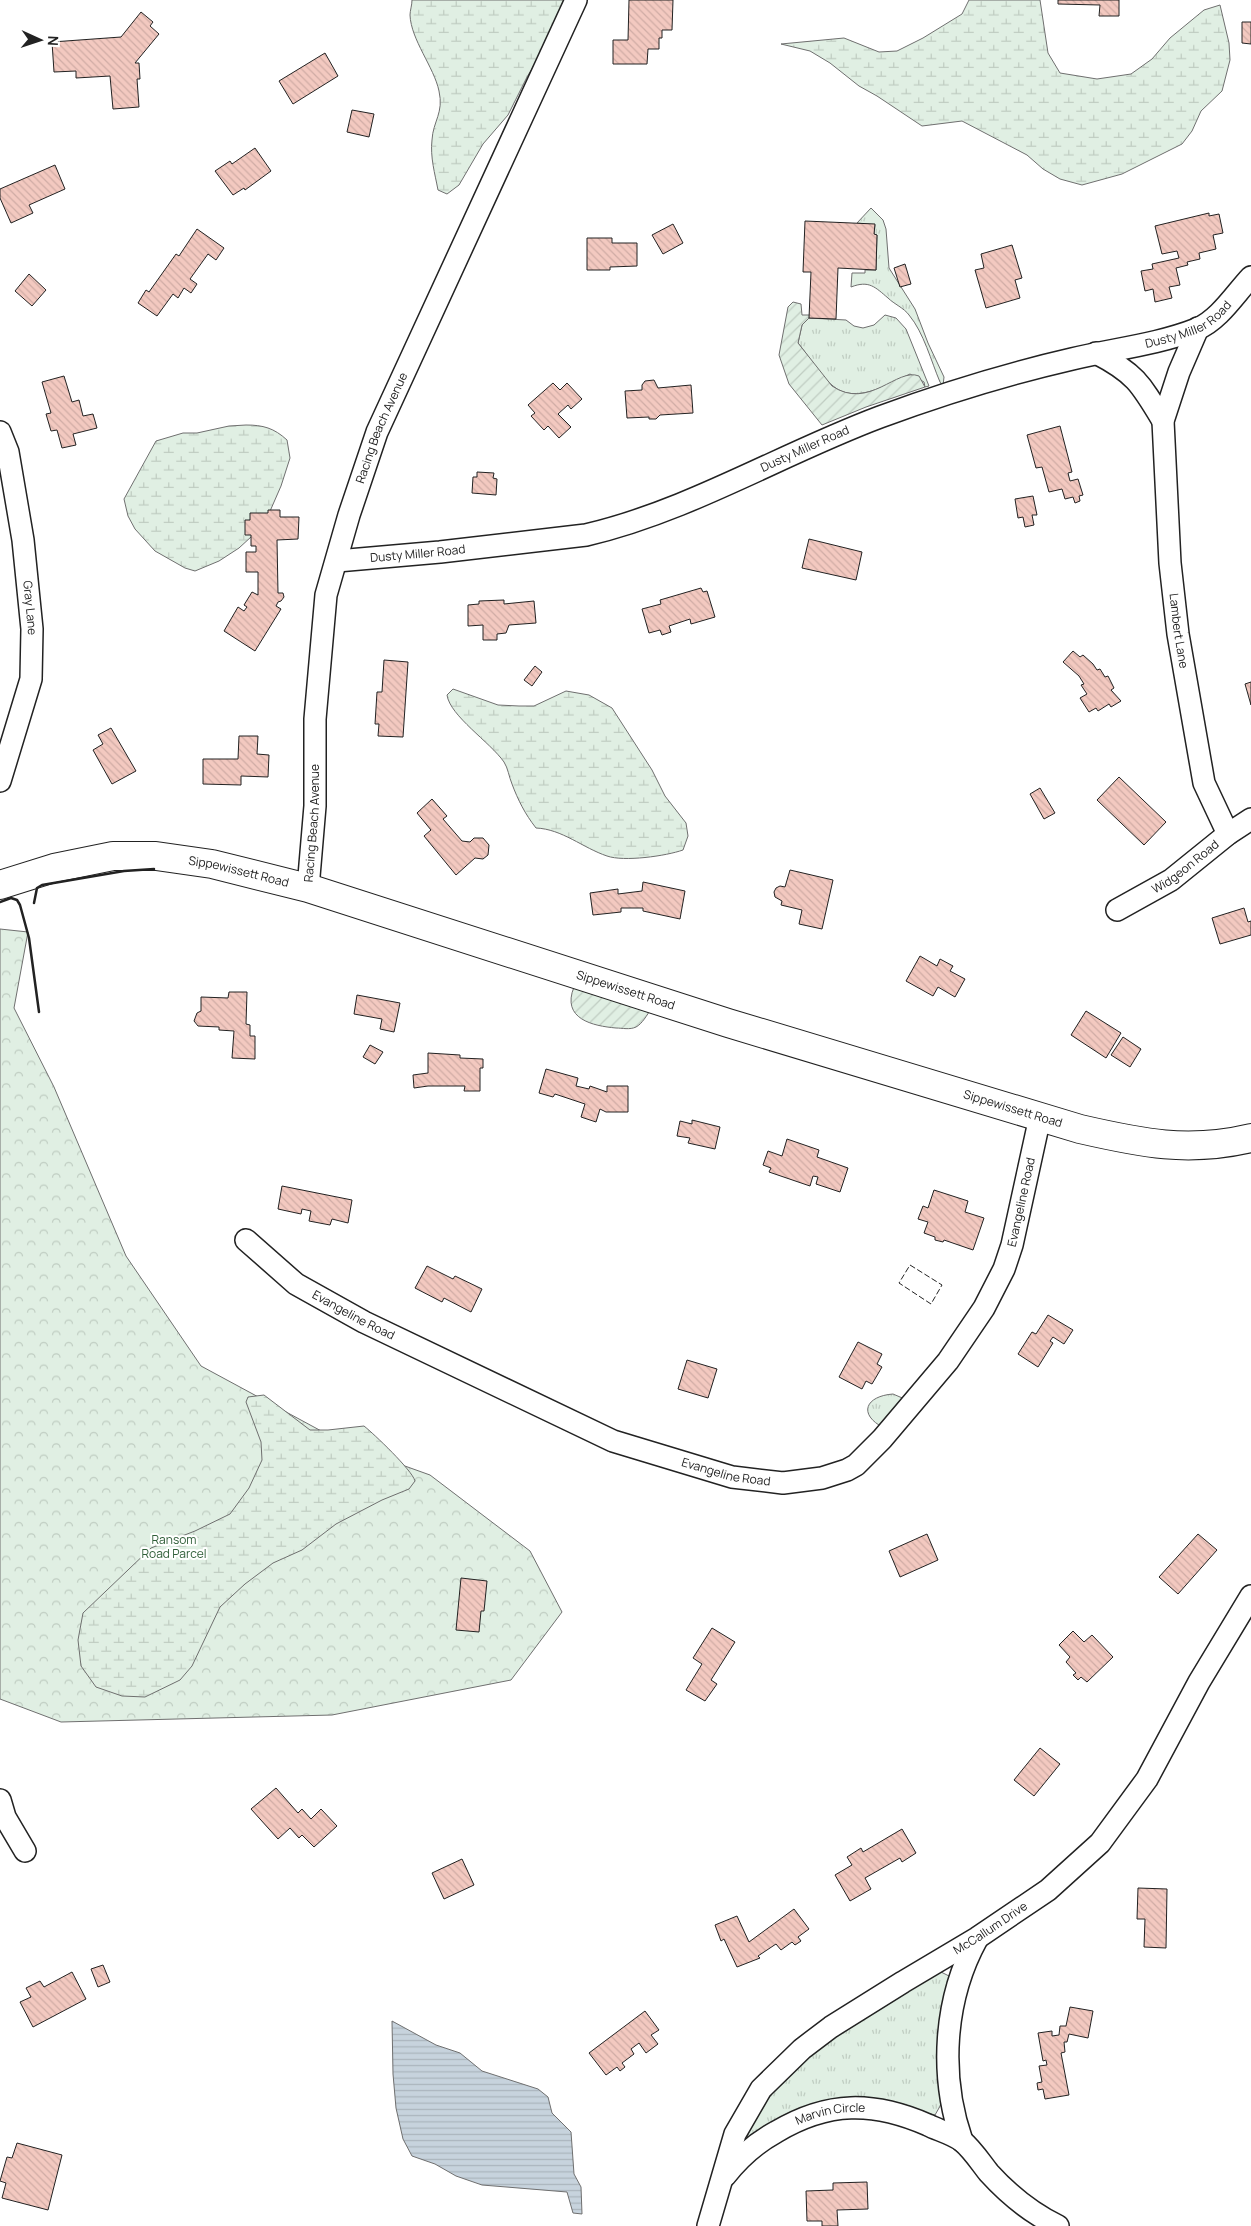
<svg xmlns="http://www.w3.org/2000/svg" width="1251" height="2226" font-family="Manrope,sans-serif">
	<defs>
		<pattern id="grass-tufts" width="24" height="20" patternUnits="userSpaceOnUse" patternTransform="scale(1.25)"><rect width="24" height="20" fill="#e0efe3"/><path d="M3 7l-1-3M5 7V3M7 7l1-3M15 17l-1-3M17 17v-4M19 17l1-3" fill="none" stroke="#c0cdc2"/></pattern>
		<pattern id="forest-crowns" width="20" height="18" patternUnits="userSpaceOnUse" patternTransform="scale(1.25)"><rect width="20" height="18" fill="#e0efe3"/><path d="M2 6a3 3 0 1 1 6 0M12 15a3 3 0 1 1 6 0" fill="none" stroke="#c0cdc2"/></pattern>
		<pattern id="wetland-marsh" width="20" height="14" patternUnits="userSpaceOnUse" patternTransform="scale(1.25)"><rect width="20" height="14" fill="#e0efe3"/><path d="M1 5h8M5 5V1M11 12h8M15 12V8" fill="none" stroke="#c0cdc2"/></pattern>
		<pattern id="garden-furrows" width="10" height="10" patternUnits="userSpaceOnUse" patternTransform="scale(1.25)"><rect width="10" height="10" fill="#e0efe3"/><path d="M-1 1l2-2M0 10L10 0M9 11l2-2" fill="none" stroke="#c0cdc2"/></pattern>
		<pattern id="water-rules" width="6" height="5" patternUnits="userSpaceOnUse" patternTransform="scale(1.25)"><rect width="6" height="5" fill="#c7d3dd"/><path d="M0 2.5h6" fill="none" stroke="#abb5bd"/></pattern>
		<pattern id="building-back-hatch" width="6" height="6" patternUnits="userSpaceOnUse" patternTransform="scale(1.25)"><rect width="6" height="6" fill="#f3c9c0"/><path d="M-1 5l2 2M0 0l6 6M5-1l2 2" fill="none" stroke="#d0aca5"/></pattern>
	</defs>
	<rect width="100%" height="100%" fill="#fff"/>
	<!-- grass -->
	<g fill="url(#grass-tufts)" stroke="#6f6f6f">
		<path d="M871 208 883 220 886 229 889 268 915 309 928 343 944 377 943 386 940 382C931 361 924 333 909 315 904 308 894 304 888 298 875 287 869 280 851 287L852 273H865V270H876L877 235 874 234 875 225 857 223Z"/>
		<path d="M885 315 896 318 906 329 929 386 925 387 924 382 910 374C889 384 855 405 833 386 819 375 809 356 798 343L802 325 809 318 846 320 854 326 863 328 874 325Z"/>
		<path d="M893 1394 907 1400 884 1428C857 1414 866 1396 893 1394Z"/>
		<path d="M939 1971 951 1977 943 2101 935 2115 888 2104 747 2140C747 2134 751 2129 753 2123 783 2060 881 2007 939 1971Z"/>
	</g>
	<!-- forest -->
	<polygon fill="url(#forest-crowns)" stroke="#6f6f6f" points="0,929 28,932 14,1008 54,1087 126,1256 201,1366 349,1446 430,1475 530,1551 562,1612 511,1680 332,1715 61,1722 0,1699"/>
	<!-- wetland -->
	<g fill="url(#wetland-marsh)" stroke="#6f6f6f">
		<path d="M412 0H567L550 39 527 77 508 115 483 144 459 185 447 194 438 190C435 174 430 157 432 140 433 121 444 113 439 91 434 67 411 40 410 15 410 11 412 5 412 0Z"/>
		<polygon points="969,0 1040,0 1048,53 1060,73 1097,79 1131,74 1152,59 1170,38 1204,10 1220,5 1229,43 1230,60 1222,91 1201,111 1192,131 1182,144 1122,174 1082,185 1060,179 1043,169 1027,155 962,121 922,126 877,96 859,86 830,63 810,51 781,44 844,38 879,52 897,51 923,38 962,14"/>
		<path d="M246 425C263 425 274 428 287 440L290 458 281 486 264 525 239 548 219 561 195 571 185 568 155 551 135 529 128 516 124 499 156 441 183 433H197L229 426Z"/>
		<path d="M453 689 498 705 519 706H534L566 691 589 695 612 708 652 770 665 796 686 823 688 836 683 850C666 856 624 862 607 856 583 848 562 829 536 828 525 814 518 800 512 784 509 777 508 768 504 762 490 742 450 716 447 695Z"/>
		<path d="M264 1395 310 1430H328L364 1426C374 1434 412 1470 415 1481L409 1489 382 1500 336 1524 302 1550 273 1563 245 1584 220 1607 192 1666 180 1680 145 1697 122 1696 96 1687 81 1666 78 1640 83 1613 151 1548 195 1531 230 1514 249 1488 262 1460 261 1442 246 1402 248 1397Z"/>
	</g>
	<!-- garden -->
	<g fill="url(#garden-furrows)" stroke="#6f6f6f">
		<path d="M793 302 801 304 802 315H810L809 318 802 325 798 343 832 386C869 411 897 367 919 376L925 387 866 407 822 425 789 384 779 355 788 307Z"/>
		<path d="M574 987 651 1009C647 1015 642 1024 636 1027 630 1030 622 1028 616 1028 593 1026 561 1019 574 987Z"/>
	</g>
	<!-- water -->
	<polygon fill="url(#water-rules)" stroke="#6f6f6f" points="392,2021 436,2045 460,2053 482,2071 538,2089 548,2097 552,2113 571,2132 574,2174 581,2187 582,2214 573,2213 567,2192 482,2185 456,2176 435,2164 412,2156 403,2139 396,2108 393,2074"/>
	<!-- building -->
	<g fill="url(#building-back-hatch)" stroke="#222">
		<polygon points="629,0 673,0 672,30 662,30 662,38 659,38 659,49 648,49 647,64 613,64 613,40 628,40"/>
		<polygon points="1058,0 1119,0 1119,16 1099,16 1100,5 1058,4"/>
		<polygon points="141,12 153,22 150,26 159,34 135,63 139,63 140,79 137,79 139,107 113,109 110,76 76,78 76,71 54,72 52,42 121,37"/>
		<polygon points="1242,22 1251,22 1251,44 1242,43"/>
		<polygon points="325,53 338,76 293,104 279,81"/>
		<polygon points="352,110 374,114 369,137 347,132"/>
		<polygon points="255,148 271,171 245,190 244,188 233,195 215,171 230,161 232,164"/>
		<polygon points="55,165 65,189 29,205 33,213 11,223 0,198 0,189"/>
		<polygon points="1209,213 1209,216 1219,214 1223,233 1213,235 1216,249 1199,253 1200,259 1187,262 1188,265 1176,268 1180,285 1169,287 1172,298 1155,302 1153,289 1145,291 1141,271 1153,269 1152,264 1179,258 1177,251 1162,254 1155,226"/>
		<polygon points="805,221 875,224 874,234 877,235 876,270 838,268 836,319 809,318 811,272 803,272"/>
		<polygon points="673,224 683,243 663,254 652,235"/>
		<polygon points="197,229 224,248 216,260 208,254 190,279 197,284 191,293 184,288 178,298 173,294 157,316 138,303 146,290 149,292 176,254 179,256"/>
		<polygon points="587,238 612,238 612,243 637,243 637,266 610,267 610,270 587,270"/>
		<polygon points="1012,245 1022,278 1015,280 1020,298 986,308 975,270 984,268 981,254"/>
		<polygon points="905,264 911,284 900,287 894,268"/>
		<polygon points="29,274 46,290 32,306 15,291"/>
		<polygon points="64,376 72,402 79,400 83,416 93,414 97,428 73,434 76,445 62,448 57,430 51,431 46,414 51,413 42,382"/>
		<polygon points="654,380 658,388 691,385 693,413 660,415 656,419 649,419 649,417 627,418 625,391 642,390 642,385 645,381"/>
		<polygon points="553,383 560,390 567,383 582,399 571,409 568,405 558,414 571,427 559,438 548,426 544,430 531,416 535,413 528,405"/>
		<polygon points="1060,426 1072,472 1068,473 1070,481 1078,479 1083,495 1079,496 1080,501 1075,503 1073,497 1065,499 1062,489 1049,492 1042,467 1036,468 1027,435"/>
		<polygon points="477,472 494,473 493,478 497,479 496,495 472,493 473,477 477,477"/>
		<polygon points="1033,496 1037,515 1032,515 1034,525 1025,527 1023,517 1018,518 1015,499"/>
		<polygon points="268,510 280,510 280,517 299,517 298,539 277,540 278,593 283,593 284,597 281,601 278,602 276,606 281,609 255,651 224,631 238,607 244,611 247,607 244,605 252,592 258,595 258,572 246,572 246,552 256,552 256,546 251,546 251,535 245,535 245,520 250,520 250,513 268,513"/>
		<polygon points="809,539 862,552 856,580 802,568"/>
		<polygon points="701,588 703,592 707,591 715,617 691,624 690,619 669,626 671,632 662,635 660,630 649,633 642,609 661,604 660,600"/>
		<polygon points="504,600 504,604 534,601 536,623 509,625 506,633 497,634 497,640 483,640 483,625 468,626 468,605 479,604 479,601"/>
		<polygon points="1073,651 1080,657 1083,655 1093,664 1097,670 1100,669 1105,677 1108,676 1114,688 1111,690 1121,701 1111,707 1109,704 1098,711 1096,708 1089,712 1080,698 1087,694 1081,685 1084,684 1079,676 1063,662"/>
		<polygon points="384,660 408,662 403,737 378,736 379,724 375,724 377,692 382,692"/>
		<polygon points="535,666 542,672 532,686 524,680"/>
		<polygon points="1251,682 1251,705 1245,684"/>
		<polygon points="111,728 136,771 112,784 93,750 103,744 98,735"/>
		<polygon points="239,736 258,736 257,754 269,755 268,777 241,776 241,785 203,784 203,759 238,759"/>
		<polygon points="1119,777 1166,822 1144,845 1097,800"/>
		<polygon points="1040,788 1055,813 1044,819 1030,794"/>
		<polygon points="432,799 447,816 443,819 462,841 470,842 474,838 483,838 489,845 488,855 483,859 475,858 456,875 424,836 431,830 417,813"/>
		<polygon points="790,870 833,880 822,929 799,924 802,910 781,905 782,901 775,897 774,892 776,888 780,886 785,887"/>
		<polygon points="643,882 685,891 680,919 643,911 643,908 621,908 621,912 593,915 590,893 618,889 618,894 642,891"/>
		<polygon points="1244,908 1248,922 1251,921 1251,935 1220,944 1212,918"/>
		<polygon points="920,956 937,966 940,959 953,966 950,971 965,979 955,997 938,987 933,996 906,981"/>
		<polygon points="229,992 247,992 246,1024 250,1025 250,1036 255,1036 255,1059 232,1058 234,1031 219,1030 219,1027 198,1026 194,1021 197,1013 201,1011 201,997 228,998"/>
		<polygon points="357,995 400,1003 394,1032 380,1029 382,1019 354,1014"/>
		<polygon points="1086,1011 1121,1033 1106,1058 1071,1035"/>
		<polygon points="1123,1037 1141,1049 1130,1067 1111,1055"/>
		<polygon points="370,1045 383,1052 375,1064 363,1057"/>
		<polygon points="428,1053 460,1055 460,1058 483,1059 483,1068 480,1068 480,1091 464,1091 465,1086 428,1086 414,1088 413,1075 428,1073"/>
		<polygon points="546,1069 578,1078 576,1086 589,1089 590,1086 607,1092 607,1086 628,1086 628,1112 606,1112 600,1109 596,1122 581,1117 585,1104 555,1094 553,1097 539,1093"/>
		<polygon points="692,1120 720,1127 715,1149 688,1143 690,1138 677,1136 680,1121 692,1124"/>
		<polygon points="787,1139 819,1150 817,1157 848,1168 840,1192 816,1184 818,1177 813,1176 810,1186 769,1172 771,1168 763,1165 768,1151 782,1156"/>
		<polygon points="282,1186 352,1200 348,1223 332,1219 330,1225 309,1221 311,1211 302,1209 301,1214 278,1209"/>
		<polygon points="934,1190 968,1201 965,1212 984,1218 973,1250 944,1240 943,1242 935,1240 935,1237 924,1233 928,1222 918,1219 923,1206 928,1208"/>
		<polygon points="427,1266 453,1279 455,1276 482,1289 471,1312 444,1298 442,1302 415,1288"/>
		<polygon points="1048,1315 1073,1330 1064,1344 1053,1337 1050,1341 1053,1343 1038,1367 1018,1354 1032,1332 1036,1334"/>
		<polygon points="858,1342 882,1354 877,1364 882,1367 872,1384 866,1381 862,1389 839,1377"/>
		<polygon points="687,1360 717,1369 708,1398 678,1389"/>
		<polygon points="927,1534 938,1560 900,1577 889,1551"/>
		<polygon points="1198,1534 1217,1550 1178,1594 1159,1577"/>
		<polygon points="461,1578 487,1581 484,1611 481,1611 479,1632 456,1630"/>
		<polygon points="712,1628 735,1642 711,1680 717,1684 705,1701 686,1690 702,1664 693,1658"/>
		<polygon points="1073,1631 1084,1642 1092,1635 1113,1657 1087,1682 1081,1677 1078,1680 1073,1675 1076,1673 1066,1662 1070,1657 1059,1645"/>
		<polygon points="1040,1748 1060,1764 1034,1796 1014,1780"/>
		<polygon points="276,1788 298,1813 302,1809 311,1819 321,1809 337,1826 314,1847 302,1835 299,1838 290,1828 278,1839 251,1809"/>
		<polygon points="902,1829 916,1853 902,1862 900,1858 865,1878 871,1889 850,1901 835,1875 852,1865 847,1857 861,1848 863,1852"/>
		<polygon points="462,1859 474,1885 444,1899 432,1873"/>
		<polygon points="1138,1888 1167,1889 1166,1948 1144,1947 1145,1919 1137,1919"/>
		<polygon points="794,1909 809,1929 798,1937 801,1941 795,1945 792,1942 781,1950 776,1944 758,1956 760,1958 737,1967 724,1939 721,1941 715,1925 737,1916 749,1942"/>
		<polygon points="103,1965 110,1982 98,1987 91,1969"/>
		<polygon points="72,1972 86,1999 33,2027 20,2002 31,1997 26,1988 40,1981 44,1987"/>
		<polygon points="1070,2007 1093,2011 1088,2038 1069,2034 1067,2042 1064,2042 1065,2052 1061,2053 1069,2095 1045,2099 1043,2089 1038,2090 1037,2083 1042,2082 1039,2066 1047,2065 1046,2060 1043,2061 1038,2033 1052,2031 1052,2036 1059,2035 1060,2026 1066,2026"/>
		<polygon points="645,2011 659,2030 651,2035 658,2044 646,2053 639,2043 631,2049 634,2054 622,2063 625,2067 620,2071 617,2067 606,2075 589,2053"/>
		<polygon points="17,2143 62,2155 48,2210 2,2198 6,2183 0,2181 7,2157 12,2158"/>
		<polygon points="867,2182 868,2209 837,2210 838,2226 822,2226 822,2221 807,2221 806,2191 833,2190 833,2183"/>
	</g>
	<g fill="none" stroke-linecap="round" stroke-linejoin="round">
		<!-- minor casing -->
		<g stroke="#222" stroke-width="24">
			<g id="minor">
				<path id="s1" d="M1198 328 1179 372 1163 421 1170 563 1178 634 1204 783 1228 834"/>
				<path d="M1096 353C1135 373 1141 384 1163 421"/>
				<path id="s2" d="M0 432 8 452 23 540 32 629 31 679 0 781"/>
				<path id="s3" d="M337 561 440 552 586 535C689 511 781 454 880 417 942 394 1007 374 1072 359 1113 349 1156 345 1197 329 1219 320 1235 294 1251 277"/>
				<path id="s4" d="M308 888 315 806V719L326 595 349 515 377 432 576 0"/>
				<path id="s5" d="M1117 910 1171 880 1228 834 1251 819"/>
				<path id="s6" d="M246 1240 296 1284 364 1322 613 1441 732 1477 783 1483 822 1478 847 1470 856 1465 882 1439 948 1361 984 1308 1004 1269 1012 1245 1040 1117"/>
				<polyline points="0,1800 5,1817 25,1851"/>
				<path d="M962 2141C939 2075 944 1999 977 1939"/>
				<path id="s7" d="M725 2176C739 2158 756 2143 776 2132 828 2101 873 2101 928 2125 938 2130 953 2134 962 2141 972 2149 981 2163 989 2173 1009 2195 1031 2213 1058 2226"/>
				<path id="s8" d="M708 2226 735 2134 761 2089 802 2049 831 2027 903 1982 977 1938 1048 1890 1100 1843 1147 1779 1199 1682 1251 1596"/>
			</g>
		</g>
		<!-- major casing -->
		<g stroke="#222" stroke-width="30">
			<g id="major">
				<path id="s9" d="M0 885 54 868 113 856H156L212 864 308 888 728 1023 1080 1129C1141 1143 1188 1153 1251 1138"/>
			</g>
		</g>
		<!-- minor -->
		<use href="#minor" stroke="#fff" stroke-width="21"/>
		<!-- major -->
		<use href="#major" stroke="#fff" stroke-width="28"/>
		<!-- fence -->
		<polygon stroke="#222" stroke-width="1" stroke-dasharray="6 2.5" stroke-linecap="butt" points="910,1265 942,1285 931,1304 899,1283"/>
		<!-- wall -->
		<g stroke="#222" stroke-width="2.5">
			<polyline points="0,902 11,898 17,900 20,905 29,938 39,1012"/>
			<polyline points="34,903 37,888 42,885 124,871 154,869"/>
		</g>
	</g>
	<g text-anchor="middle" stroke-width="4" stroke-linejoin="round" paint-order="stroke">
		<!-- street labels -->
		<g font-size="12" fill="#222" stroke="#fff">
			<text dy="4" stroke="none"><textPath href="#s3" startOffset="891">Dusty Miller Road</textPath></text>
			<text dy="4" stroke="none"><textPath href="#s4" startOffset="470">Racing Beach Avenue</textPath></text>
			<text dy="4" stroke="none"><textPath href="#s3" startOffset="486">Dusty Miller Road</textPath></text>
			<text dy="4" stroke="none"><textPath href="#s3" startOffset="81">Dusty Miller Road</textPath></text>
			<text dy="4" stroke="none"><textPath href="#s2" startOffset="179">Gray Lane</textPath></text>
			<text dy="4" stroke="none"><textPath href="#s1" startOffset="310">Lambert Lane</textPath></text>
			<text dy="4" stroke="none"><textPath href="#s4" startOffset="65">Racing Beach Avenue</textPath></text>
			<text dy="4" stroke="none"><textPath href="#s5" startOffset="81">Widgeon Road</textPath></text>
			<text dy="4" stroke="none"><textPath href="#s9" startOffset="244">Sippewissett Road</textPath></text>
			<text dy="4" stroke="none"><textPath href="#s9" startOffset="649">Sippewissett Road</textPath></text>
			<text dy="4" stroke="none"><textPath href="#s9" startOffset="1054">Sippewissett Road</textPath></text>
			<text dy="4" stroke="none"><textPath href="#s6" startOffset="988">Evangeline Road</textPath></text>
			<text dy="4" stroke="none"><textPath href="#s6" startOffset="132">Evangeline Road</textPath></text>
			<text dy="4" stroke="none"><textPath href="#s6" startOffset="538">Evangeline Road</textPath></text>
			<text dy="4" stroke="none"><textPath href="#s8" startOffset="429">McCallum Drive</textPath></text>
			<text dy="4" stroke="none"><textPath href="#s7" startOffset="126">Marvin Circle</textPath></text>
		</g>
		<!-- park labels -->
		<g font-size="12" fill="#2f5e38" stroke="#fff">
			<text x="174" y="1544">Ransom<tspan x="174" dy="14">Road Parcel</tspan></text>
		</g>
	</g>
	<!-- north arrow -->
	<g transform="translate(40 40) rotate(93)" stroke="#ffffff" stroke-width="4" paint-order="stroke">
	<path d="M0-4L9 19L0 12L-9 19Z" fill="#222222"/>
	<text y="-8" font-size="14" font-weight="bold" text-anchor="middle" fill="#222222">N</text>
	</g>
</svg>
